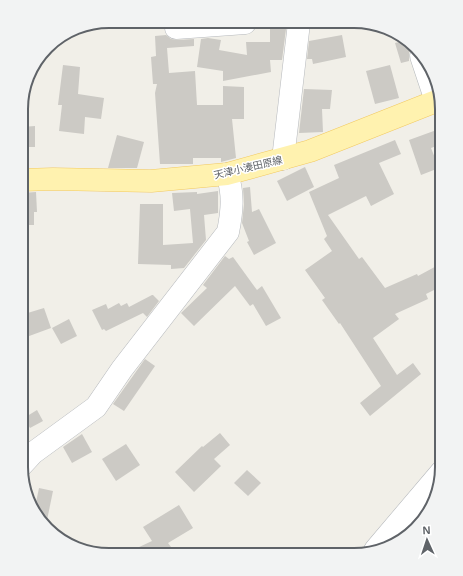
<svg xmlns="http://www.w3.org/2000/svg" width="463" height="576" font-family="Helvetica,'Noto Sans JP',sans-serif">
	<rect width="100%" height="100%" fill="#f1efe8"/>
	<!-- building -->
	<g fill="#cccac5">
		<polygon points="270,29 286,29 282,60 270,60 271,72 223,81 223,71 197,67 201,39 208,38 221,40 219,50 247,55 246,42 270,42"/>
		<polygon points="166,35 171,39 177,40 194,39 194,46 167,48 169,73 195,71 197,105 223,105 223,86 244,87 244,119 232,119 236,158 221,162 221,158 193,158 193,164 160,164 155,93 157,84 153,84 151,57 156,56 155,36"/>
		<polygon points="342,35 346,57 313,64 312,59 307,59 309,41"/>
		<polygon points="406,40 412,47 409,53 409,61 401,63 395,43"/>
		<polygon points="63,65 80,67 78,94 104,98 101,119 85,117 84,134 59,131 62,105 58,105"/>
		<polygon points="390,65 399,98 375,104 366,71"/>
		<polygon points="304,89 332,90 330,109 322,109 323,132 299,133"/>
		<polygon points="35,126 35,147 22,147 22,127"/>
		<polygon points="442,128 442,144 431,148 439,168 421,175 409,140"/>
		<polygon points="117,135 144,142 137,168 108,168"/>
		<polygon points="395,140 401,154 379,163 394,194 371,206 366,196 328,215 359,259 362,257 385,288 417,274 418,276 442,263 442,286 426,294 428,299 395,314 399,319 373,338 397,375 413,363 421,374 370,416 360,403 381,386 340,323 339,324 322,300 325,298 305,270 332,251 324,239 327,236 309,192 339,178 334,165"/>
		<polygon points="305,167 314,187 287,201 277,181"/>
		<polygon points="250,187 252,212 259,209 276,243 254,255 247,242 249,241 242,223 244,204 243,188"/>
		<polygon points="218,191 218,213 204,215 206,240 184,268 171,269 171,265 138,264 140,204 163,204 163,245 193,243 190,209 174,211 172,193 197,192 197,194"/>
		<polygon points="36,192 37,212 34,212 34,225 22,225 22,193"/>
		<polygon points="225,256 229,259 233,257 257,290 262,286 281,318 266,326 253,304 250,306 235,286 194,326 181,313 207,288 203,285"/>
		<polygon points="152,295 153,295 159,301 147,317 143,313 106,331 104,329 102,330 92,310 106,304 108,309 119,303 121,306 127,303 129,307"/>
		<polygon points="44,308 51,328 21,339 21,315"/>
		<polygon points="69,319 77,336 61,344 52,328"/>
		<polygon points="145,359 155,366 124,411 113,404"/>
		<polygon points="37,410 43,421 30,428 24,418"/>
		<polygon points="220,433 230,445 214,459 221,466 194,492 175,472 202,446 203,447"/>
		<polygon points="82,434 92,452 72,463 63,447"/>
		<polygon points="126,444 140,465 116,481 102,459"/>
		<polygon points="247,470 261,483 248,496 234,483"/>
		<polygon points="39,488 53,491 46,525 34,512"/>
		<polygon points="179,505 193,528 168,543 177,555 122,555 152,541 143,527"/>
	</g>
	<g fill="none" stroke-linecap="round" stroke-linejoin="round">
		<!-- minor casing -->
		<g stroke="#b5b8bc" stroke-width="23">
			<g id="minor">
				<polyline points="176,28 245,23"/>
				<polyline points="421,56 436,101"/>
				<polyline points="283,159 299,23"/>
				<path d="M21 466 33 453 96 407 122 369 228 232C232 212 234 194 227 174"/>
				<polyline points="375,550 442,471"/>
			</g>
		</g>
		<!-- major casing -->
		<g stroke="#f2c960" stroke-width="23">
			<polyline id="major" points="22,180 53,179 151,181 227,174 310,151 439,100"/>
		</g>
		<!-- minor -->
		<use href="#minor" stroke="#fff" stroke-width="22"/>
		<!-- major -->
		<use href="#major" stroke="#fff2af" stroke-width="22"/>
	</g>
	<g text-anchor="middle" stroke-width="3" stroke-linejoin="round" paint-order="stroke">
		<!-- street labels -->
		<g font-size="10" fill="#5f6368" stroke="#fff">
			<text transform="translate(248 167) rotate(-13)" y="4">天津小湊田原線</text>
		</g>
	</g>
	<!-- crop -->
	<path d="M0 0H463V576H0ZM109 28H354A81 81 0 0 1 435 109V467A81 81 0 0 1 354 548H109A81 81 0 0 1 28 467V109A81 81 0 0 1 109 28Z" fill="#f2f3f3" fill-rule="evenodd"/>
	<path fill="none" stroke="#5f6368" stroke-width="2" d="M109 28H354A81 81 0 0 1 435 109V467A81 81 0 0 1 354 548H109A81 81 0 0 1 28 467V109A81 81 0 0 1 109 28Z"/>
	<!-- north arrow -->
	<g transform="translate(427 540) rotate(357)" stroke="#ffffff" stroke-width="3" paint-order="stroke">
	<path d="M0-3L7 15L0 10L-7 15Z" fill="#5f6368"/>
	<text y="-6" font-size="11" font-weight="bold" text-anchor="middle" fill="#5f6368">N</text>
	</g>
</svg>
